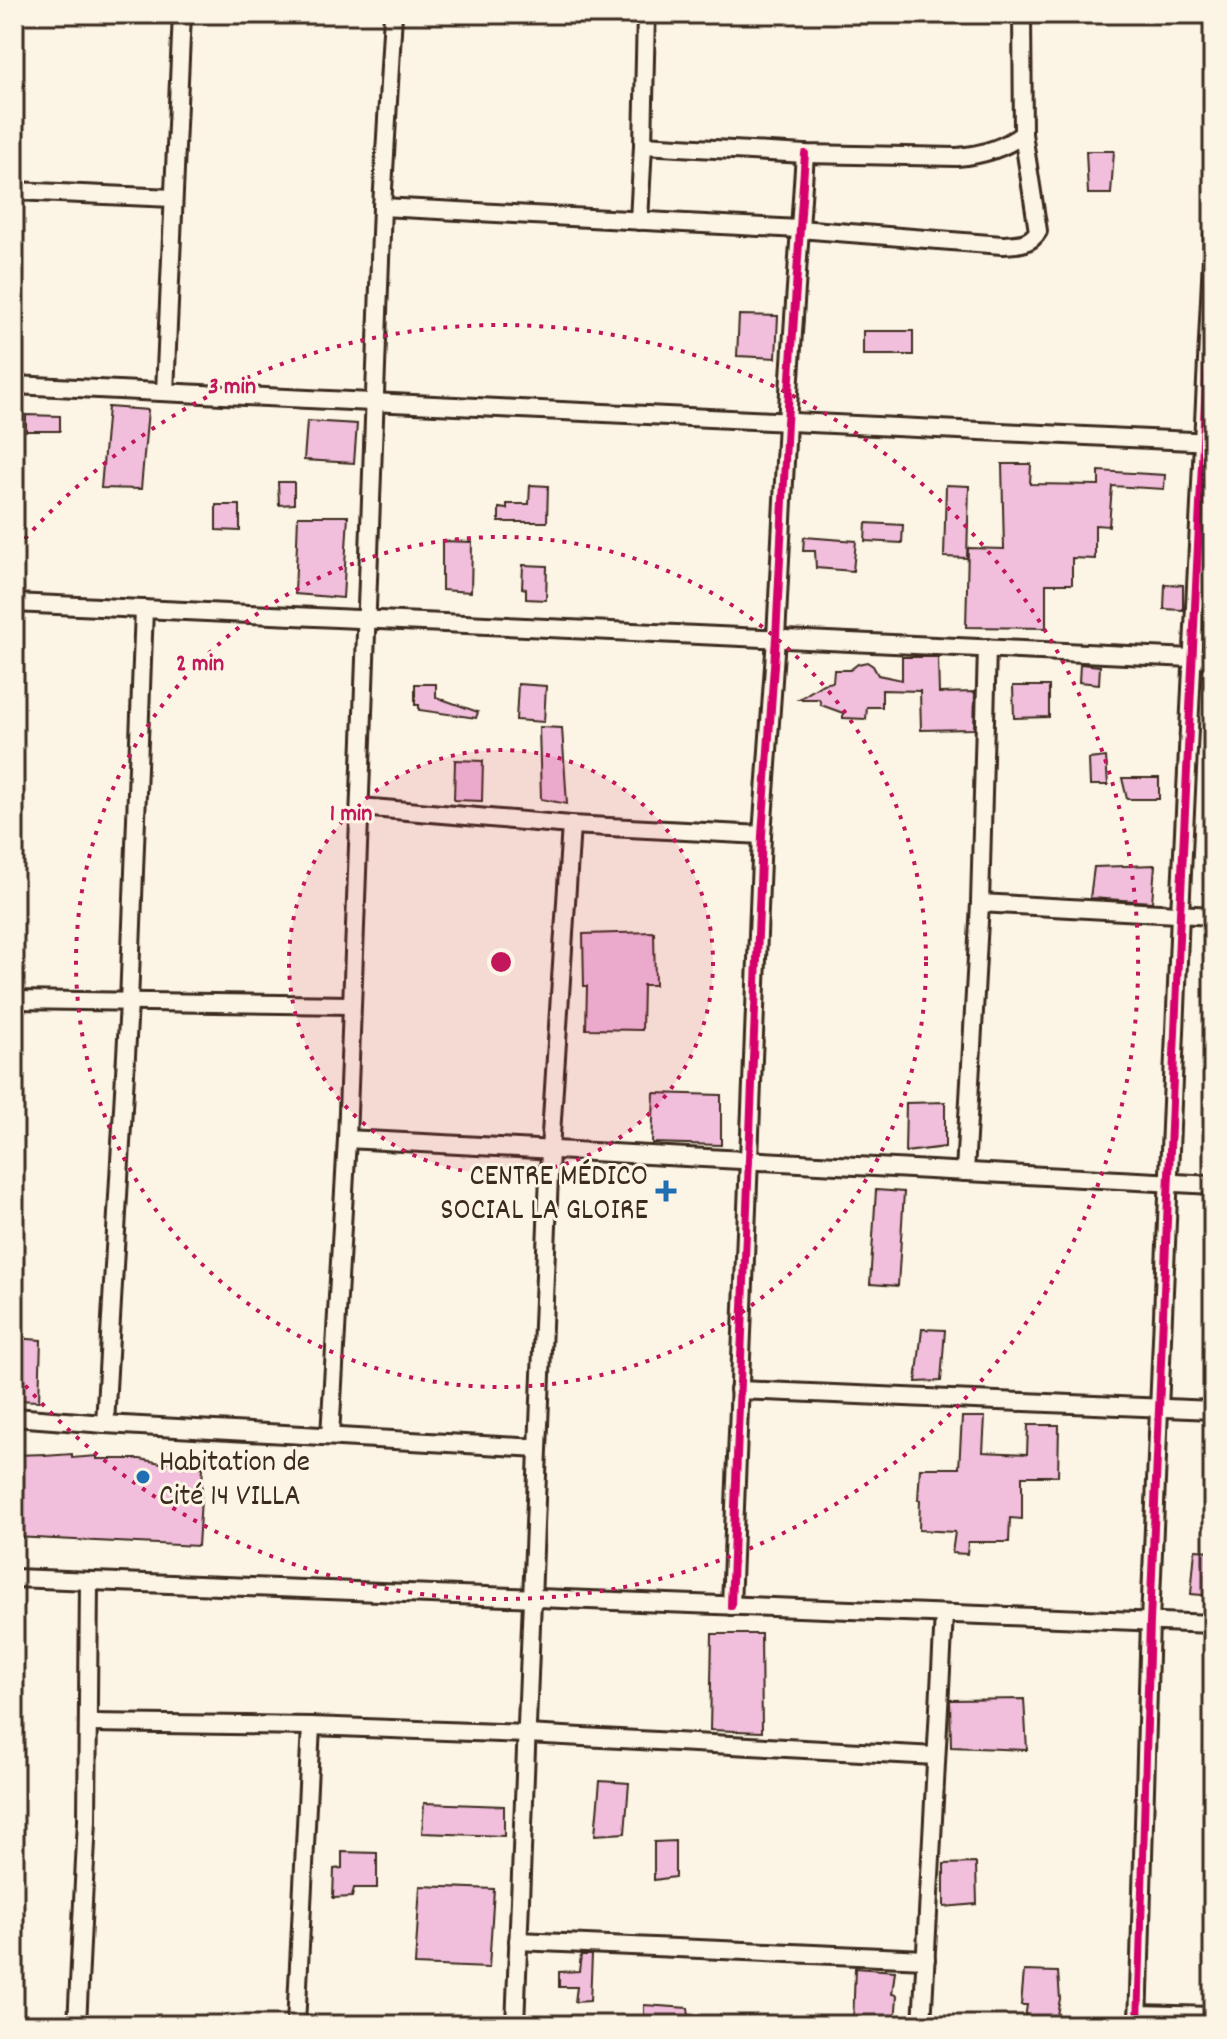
<svg xmlns="http://www.w3.org/2000/svg" width="1227" height="2039" font-family="Dekko,sans-serif">
	<rect width="100%" height="100%" fill="#fcf5e5"/>
	<filter id="ink" filterUnits="userSpaceOnUse"><feTurbulence type="fractalNoise" baseFrequency=".0125" numOctaves="2"/><feDisplacementMap in="SourceGraphic" scale="16" xChannelSelector="R" yChannelSelector="G"/><feConvolveMatrix kernelMatrix="1 2 1 2 8 2 1 2 1" color-interpolation-filters="sRGB"/></filter>
	<g filter="url(#ink)">
		<!-- building -->
		<g fill="#f1bedc" stroke="#3b2a1e" stroke-width="2">
			<polygon points="1086,151 1114,151 1111,194 1088,194"/>
			<polygon points="739,315 778,316 776,358 737,356"/>
			<rect x="863" y="331" width="50" height="24"/>
			<polygon points="108,407 148,410 141,489 101,488"/>
			<polygon points="26,415 60,416 60,431 26,431"/>
			<polygon points="307,421 357,424 354,463 304,460"/>
			<polygon points="1002,464 1031,464 1030,484 1099,485 1099,471 1165,475 1164,489 1112,486 1109,526 1095,525 1095,559 1072,558 1072,584 1046,584 1046,628 966,627 968,548 1004,549"/>
			<polygon points="278,482 294,482 294,504 279,505"/>
			<polygon points="530,485 548,486 547,522 499,522 499,508 507,509 507,504 529,504"/>
			<polygon points="946,485 969,486 967,558 944,557"/>
			<polygon points="216,505 240,505 240,531 216,530"/>
			<polygon points="298,516 348,516 343,598 295,594"/>
			<polygon points="866,523 903,525 902,543 865,541"/>
			<polygon points="804,537 856,541 853,571 816,568 815,551 803,551"/>
			<polygon points="442,541 472,542 471,592 442,590"/>
			<polygon points="523,565 547,566 546,600 526,599 526,589 522,588"/>
			<polygon points="1165,584 1183,585 1183,610 1164,609"/>
			<polygon points="902,657 938,657 939,693 975,692 974,729 921,730 920,691 882,690 882,707 867,707 866,719 843,718 843,713 821,705 819,699 799,699 823,684 833,682 834,670 850,670 858,664 867,662 873,666 878,675 902,680"/>
			<polygon points="1080,664 1100,666 1099,684 1079,682"/>
			<polygon points="415,684 436,684 436,697 478,712 476,718 419,710 419,705 415,705"/>
			<polygon points="518,684 546,686 544,722 516,720"/>
			<polygon points="1013,686 1049,686 1049,717 1014,718"/>
			<polygon points="539,727 562,728 567,804 541,799"/>
			<polygon points="1106,757 1108,785 1090,785 1089,759"/>
			<polygon points="455,760 483,761 482,801 454,800"/>
			<polygon points="1122,778 1159,778 1159,799 1127,799"/>
			<polygon points="1155,865 1152,902 1090,898 1094,867"/>
			<polygon points="654,932 655,985 643,985 642,1030 586,1029 587,986 584,986 583,934"/>
			<polygon points="654,1093 721,1095 721,1145 652,1143"/>
			<polygon points="945,1102 945,1147 905,1152 906,1103"/>
			<polygon points="876,1190 904,1192 898,1286 870,1284"/>
			<polygon points="922,1329 945,1330 941,1381 916,1382"/>
			<polygon points="14,1338 41,1340 39,1401 14,1400"/>
			<polygon points="962,1417 985,1417 983,1452 1027,1454 1028,1425 1059,1425 1058,1476 1022,1476 1022,1519 1010,1518 1009,1542 968,1542 967,1554 952,1553 955,1532 919,1530 920,1500 918,1500 920,1468 959,1468"/>
			<polygon points="45,1454 45,1456 72,1454 72,1458 97,1456 97,1459 140,1459 161,1463 179,1459 179,1466 203,1467 198,1546 14,1537 14,1455"/>
			<polygon points="1195,1550 1213,1551 1213,1596 1191,1594"/>
			<polygon points="712,1634 761,1634 762,1732 710,1730"/>
			<polygon points="1024,1699 1027,1750 951,1747 950,1700"/>
			<polygon points="600,1781 629,1783 625,1833 595,1835"/>
			<polygon points="424,1803 504,1806 504,1836 422,1833"/>
			<polygon points="675,1841 675,1877 654,1880 654,1842"/>
			<polygon points="342,1852 377,1853 377,1888 354,1888 352,1897 333,1898 334,1869 342,1868"/>
			<polygon points="976,1863 977,1904 944,1907 944,1864"/>
			<polygon points="420,1886 494,1889 489,1968 415,1965"/>
			<polygon points="581,1955 592,1955 590,2001 575,2002 577,1987 559,1987 559,1972 579,1971"/>
			<polygon points="855,1968 895,1971 892,1994 897,1995 895,2025 853,2025"/>
			<polygon points="1024,1971 1058,1972 1060,1999 1055,2025 1024,2025 1027,2005 1021,2005"/>
			<polygon points="644,2005 688,2008 690,2025 644,2025"/>
		</g>
		<g fill="none" stroke-linecap="round" stroke-linejoin="round">
			<!-- street casing -->
			<g stroke="#3b2a1e" stroke-width="22">
				<g id="street">
					<path d="M646 14 643 145 805 154 957 157C982 155 1003 149 1023 134L1022 14"/>
					<polyline points="14,191 173,198"/>
					<path d="M382 207 799 229 1002 245C1017 244 1030 245 1038 231L1023 134"/>
					<polyline points="639,221 643,145"/>
					<polyline points="14,385 1213,442"/>
					<polyline points="165,392 182,14"/>
					<polyline points="14,603 1213,659"/>
					<polyline points="144,609 129,1003 105,1424 538,1448"/>
					<polyline points="360,807 571,825 762,835"/>
					<polyline points="980,903 1213,916"/>
					<polyline points="14,1000 351,1005"/>
					<polyline points="347,1139 1213,1185"/>
					<polyline points="965,1172 980,903 987,648"/>
					<polyline points="739,1390 1213,1410"/>
					<polyline points="14,1417 105,1424"/>
					<polyline points="330,1436 347,1139 382,207 393,14"/>
					<polyline points="14,1578 1213,1624"/>
					<polyline points="731,1606 762,835 776,638 787,422 805,154"/>
					<polyline points="90,1723 311,1726 527,1734 936,1756"/>
					<polyline points="518,1941 926,1959"/>
					<polyline points="1138,2014 1213,2016"/>
					<polyline points="77,2025 87,1820 89,1581"/>
					<polyline points="296,2025 311,1726"/>
					<polyline points="515,2025 550,1150 571,825"/>
					<polyline points="922,2025 944,1614"/>
					<polyline points="1138,2025 1150,1622 1180,914 1213,238"/>
				</g>
			</g>
			<!-- street -->
			<use href="#street" stroke="#fcf5e5" stroke-width="16"/>
			<!-- cycleway casing -->
			<g stroke="#fcf5e5" stroke-width="13">
				<g id="cycleway">
					<polyline points="731,1606 762,835 776,638 787,422 805,154"/>
					<polyline points="1138,2025 1150,1622 1180,914 1213,238"/>
				</g>
			</g>
			<!-- cycleway -->
			<use href="#cycleway" stroke="#d6006c" stroke-width="8"/>
		</g>
	</g>
	<!-- distance rings -->
	<circle cx="501" cy="962" r="212" fill="#c2185b" fill-opacity=".12"/>
	<g fill="none" stroke="#c2185b" stroke-width="4" stroke-dasharray="4 8">
		<circle cx="501" cy="962" r="212"/>
		<circle cx="501" cy="962" r="425"/>
		<path d="M17 548A637 637 0 1 1 17 1376"/>
	</g>
	<!-- markers -->
	<g fill="#1f6fb2" stroke="#fcf5e5" stroke-width="3">
		<path d="M662 1179h8v8h8v8h-8v8h-8v-8h-8v-8h8z"/>
		<circle cx="143" cy="1477" r="8"/>
	</g>
	<g text-anchor="middle" stroke-width="6" stroke-linejoin="round" paint-order="stroke">
		<!-- poi labels -->
		<g font-size="30" fill="#3b2a1e" stroke="#fcf5e5" text-anchor="end">
			<text x="648" y="1184">CENTRE MÉDICO<tspan x="648" dy="34">SOCIAL LA GLOIRE</tspan></text>
			<text x="159" y="1470" text-anchor="start">Habitation de<tspan x="159" dy="34">Cité 14 VILLA</tspan></text>
		</g>
	</g>
	<circle cx="501" cy="962" r="12" fill="#c2185b" stroke="#fcf5e5" stroke-width="4"/>
	<g font-size="24" text-anchor="middle" font-weight="bold" fill="#c2185b" stroke="#fcf5e5" stroke-width="6" stroke-linejoin="round" paint-order="stroke">
		<text x="232" y="393">3 min</text>
		<text x="200" y="670">2 min</text>
		<text x="351" y="820">1 min</text>
	</g>
	<!-- margin -->
	<rect width="1227" height="2039" fill="none" stroke="#fcf5e5" stroke-width="48"/>
	<rect x="24" y="24" width="1179" height="1991" fill="none" stroke="#3b2a1e" stroke-width="3" filter="url(#ink)"/>
</svg>
